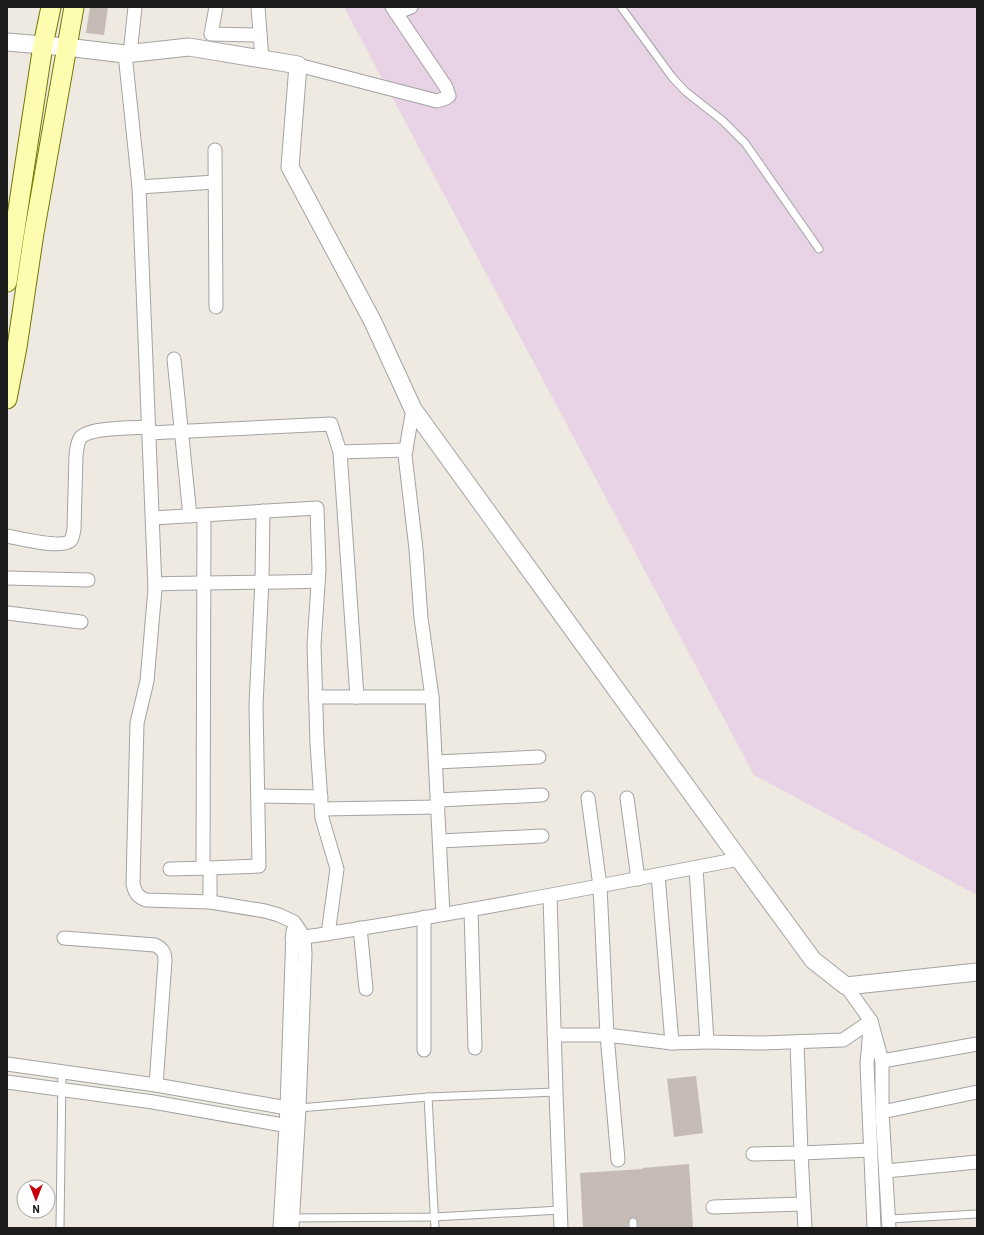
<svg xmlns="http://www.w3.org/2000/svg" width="984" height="1235" font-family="Barlow,sans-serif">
	<rect width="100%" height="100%" fill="#eee9e1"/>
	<!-- industrial -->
	<polygon fill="#e8d2e5" points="344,7 977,7 977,895 754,775"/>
	<!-- building -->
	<g fill="#c6bab4">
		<polygon points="90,7 108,7 104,35 86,33"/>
		<polygon points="696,1076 703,1133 674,1137 667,1079"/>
		<polygon points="689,1164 693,1228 638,1228 637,1220 633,1217 629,1220 628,1228 583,1228 580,1173 643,1169 642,1168"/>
	</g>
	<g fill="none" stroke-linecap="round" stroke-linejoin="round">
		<!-- service casing -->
		<g stroke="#a3a3a3" stroke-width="9">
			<g id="service">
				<polyline points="621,7 672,77 685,91 723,121 745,143 819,249"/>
				<polyline points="428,1097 435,1228"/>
				<polyline points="299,1108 428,1097 556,1092"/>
				<polyline points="290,1218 434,1217 560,1210"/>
				<polyline points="889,1219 977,1214"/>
				<polyline points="633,1222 633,1228"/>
				<polyline points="60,1228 62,1072"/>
			</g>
		</g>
		<!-- minor casing -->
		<g stroke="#a3a3a3" stroke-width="15">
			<g id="minor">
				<polyline points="216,7 211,34 260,35"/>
				<polyline points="258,7 262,59"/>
				<polyline points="396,13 411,7"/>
				<path d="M125 54 139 187 155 589 147 681 137 723 133 884C135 893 138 897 146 900L210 902 265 911 279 915 294 922 304 937 305 954 299 1108 292 1228"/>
				<polyline points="130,54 135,7"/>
				<polyline points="298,65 437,101 446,98 449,96 446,87 392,7"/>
				<polyline points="215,150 216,307"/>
				<polyline points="139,187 215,182"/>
				<polyline points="174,359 190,516"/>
				<polyline points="413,409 405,455 416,549 421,618 432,697 443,914"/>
				<polyline points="149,433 331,424 340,452 406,450"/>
				<polyline points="340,452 357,697"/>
				<polyline points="153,518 317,508 319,569 314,645 317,743 322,818 337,869 328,934"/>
				<path d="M7 536C19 538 60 549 70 541 73 538 73 533 74 529L76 455C77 449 77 442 81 437 91 427 134 428 149 427"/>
				<polyline points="7,578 88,580"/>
				<path d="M155 584C209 582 264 583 318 581"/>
				<polyline points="7,613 81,622"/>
				<polyline points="315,697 432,697"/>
				<polyline points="436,762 539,757"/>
				<polyline points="258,796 321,797"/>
				<polyline points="588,798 600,886 607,1035 618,1160"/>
				<polyline points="627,798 638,879"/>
				<polyline points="438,800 542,795"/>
				<polyline points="322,809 438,807"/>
				<polyline points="440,841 542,836"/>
				<polyline points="203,868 204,515"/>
				<polyline points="170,869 210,868"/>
				<polyline points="658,875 672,1043"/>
				<polyline points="550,896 556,1092 561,1228"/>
				<polyline points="210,902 210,868 259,866 256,705 262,580 263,511"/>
				<polyline points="471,910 475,1048"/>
				<polyline points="424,917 424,1050"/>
				<polyline points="360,928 366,989"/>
				<path d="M64 938 155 945C163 949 165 953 165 961L156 1085"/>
				<path d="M292 939C441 917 590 888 739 859"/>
				<polyline points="846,986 871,1021 882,1061 882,1112 889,1228"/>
				<polyline points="870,1029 867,1064 874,1228"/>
				<polyline points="554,1035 607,1035 672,1043 707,1042 696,868"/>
				<polyline points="707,1042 760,1043 843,1040 871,1021"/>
				<polyline points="882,1061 977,1044"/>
				<polyline points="7,1064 156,1085 287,1108 296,1108"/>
				<polyline points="7,1082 153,1102 294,1127"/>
				<polyline points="882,1112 977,1092"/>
				<polyline points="753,1154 801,1153 797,1042"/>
				<polyline points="886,1171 977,1162"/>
				<polyline points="713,1207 803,1204"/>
				<polyline points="280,1228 287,1108 293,931"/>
				<polyline points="805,1228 801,1153 870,1150"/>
			</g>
		</g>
		<!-- tertiary casing -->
		<g stroke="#a3a3a3" stroke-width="19">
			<polyline id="tertiary" points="7,42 66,47 125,54 189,47 298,65 290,167 373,322 413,409 739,859 813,960 846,986 977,972"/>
		</g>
		<!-- secondary casing -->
		<g stroke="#717600" stroke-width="21">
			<g id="secondary">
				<polyline points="7,282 43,45 51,7"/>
				<polyline points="7,399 17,347 34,233 74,7"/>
			</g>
		</g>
		<!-- service -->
		<use href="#service" stroke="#fff" stroke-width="7"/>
		<!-- minor -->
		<use href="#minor" stroke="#fff" stroke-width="13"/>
		<!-- tertiary -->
		<use href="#tertiary" stroke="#fff" stroke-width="17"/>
		<!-- secondary -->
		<use href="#secondary" stroke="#fefdaf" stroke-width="19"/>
	</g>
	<!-- border -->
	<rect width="984" height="1235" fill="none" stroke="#1c1c1c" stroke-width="16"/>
	<!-- north arrow -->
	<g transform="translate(36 1199) rotate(180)"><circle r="19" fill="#ffffff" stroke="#a4a4a4"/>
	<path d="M0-3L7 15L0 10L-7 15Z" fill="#c8000d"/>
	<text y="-6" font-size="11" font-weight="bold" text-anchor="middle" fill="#1c1c1c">N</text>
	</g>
</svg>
